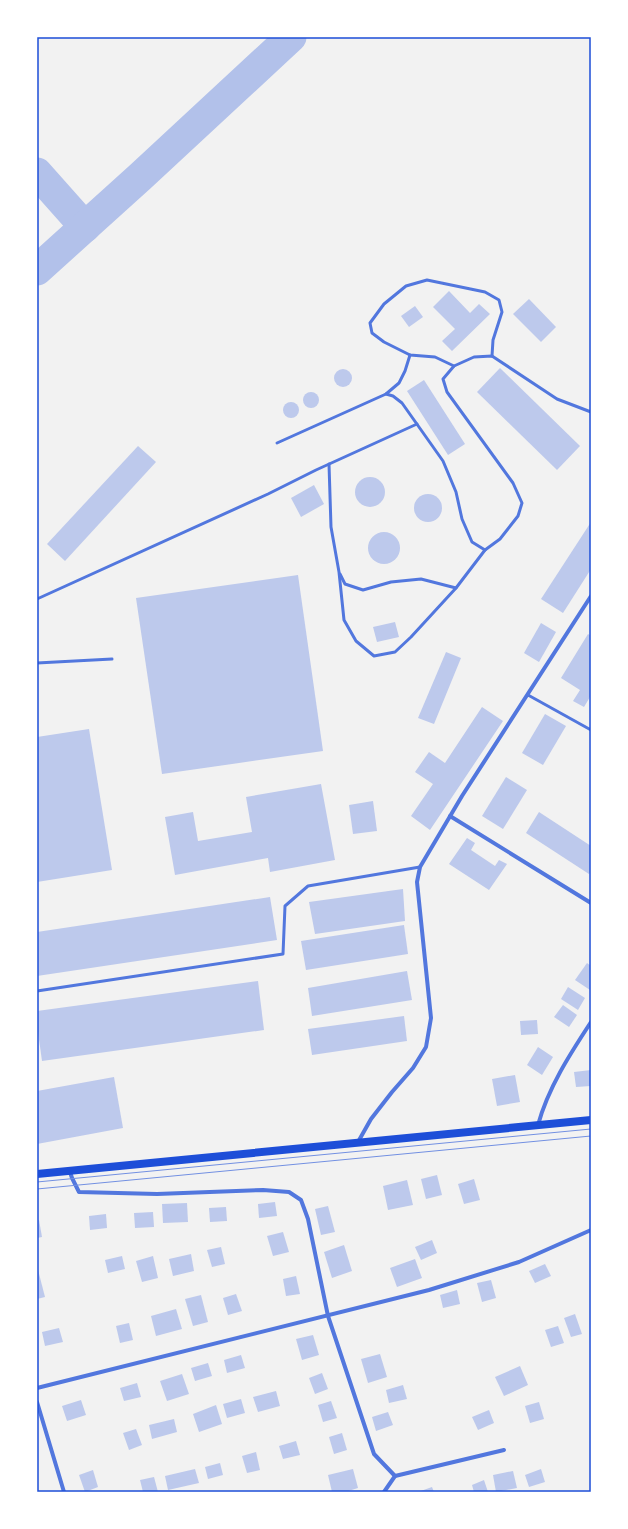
<svg xmlns="http://www.w3.org/2000/svg" width="628" height="1529" font-family="Arial,sans-serif">
	<rect width="100%" height="100%" fill="#f2f2f2"/>
	<g fill="none" stroke-linecap="round" stroke-linejoin="round">
		<!-- taxiway -->
		<g stroke="#b2c1ea" stroke-width="31">
			<polyline points="37,173 85,227"/>
			<polyline points="37,270 140,177 291,37"/>
		</g>
	</g>
	<!-- building -->
	<g fill="#bdc9ec">
		<polygon points="449,291 470,313 479,304 490,314 452,351 442,341 455,329 433,307"/>
		<polygon points="529,299 556,327 541,342 513,314"/>
		<polygon points="415,306 423,317 409,327 401,316"/>
		<polygon points="500,368 580,446 557,470 477,392"/>
		<circle cx="343" cy="378" r="9"/>
		<polygon points="424,380 465,444 448,455 407,391"/>
		<circle cx="311" cy="400" r="8"/>
		<circle cx="291" cy="410" r="8"/>
		<polygon points="138,446 156,462 65,561 47,544"/>
		<circle cx="370" cy="492" r="15"/>
		<polygon points="314,485 324,504 301,517 291,498"/>
		<circle cx="428" cy="508" r="14"/>
		<polygon points="591,522 591,569 563,613 541,599"/>
		<circle cx="384" cy="548" r="16"/>
		<polygon points="298,575 323,751 162,774 136,598"/>
		<polygon points="395,622 399,637 377,642 373,627"/>
		<polygon points="541,623 556,632 539,662 524,653"/>
		<polygon points="588,634 591,636 591,698 590,697 584,707 573,701 580,690 561,678"/>
		<polygon points="446,652 461,658 434,724 418,718"/>
		<polygon points="482,707 503,721 430,830 411,816 433,784 415,772 429,752 445,763"/>
		<polygon points="545,714 566,726 543,765 522,753"/>
		<polygon points="89,729 112,870 37,882 37,737"/>
		<polygon points="506,777 527,790 503,829 482,816"/>
		<polygon points="321,784 335,860 270,872 268,858 175,875 165,817 193,812 198,841 252,832 246,797"/>
		<polygon points="373,801 377,831 353,834 349,805"/>
		<polygon points="539,812 591,846 591,871 589,874 526,833"/>
		<polygon points="467,838 475,843 471,850 495,866 499,860 507,864 489,890 449,864"/>
		<polygon points="403,889 405,921 315,934 309,902"/>
		<polygon points="270,897 277,940 37,976 37,932"/>
		<polygon points="404,925 408,954 306,970 301,941"/>
		<polygon points="587,963 591,966 590,990 575,980"/>
		<polygon points="407,971 412,1000 312,1016 308,988"/>
		<polygon points="258,981 264,1030 42,1061 37,1025 37,1011"/>
		<polygon points="568,987 585,998 578,1010 561,999"/>
		<polygon points="563,1005 577,1015 569,1027 554,1017"/>
		<polygon points="404,1016 407,1041 312,1055 308,1029"/>
		<polygon points="537,1020 538,1034 521,1035 520,1021"/>
		<polygon points="538,1047 553,1057 542,1075 527,1065"/>
		<polygon points="591,1070 591,1086 576,1087 574,1072"/>
		<polygon points="515,1075 520,1102 497,1106 492,1079"/>
		<polygon points="114,1077 123,1128 37,1144 37,1091"/>
		<polygon points="437,1175 442,1195 426,1199 421,1179"/>
		<polygon points="474,1179 480,1200 464,1204 458,1184"/>
		<polygon points="407,1180 413,1205 388,1210 383,1186"/>
		<polygon points="275,1202 277,1216 259,1218 258,1204"/>
		<polygon points="187,1203 188,1222 163,1223 162,1204"/>
		<polygon points="328,1206 335,1232 321,1235 315,1209"/>
		<polygon points="226,1207 227,1221 210,1222 209,1208"/>
		<polygon points="153,1212 154,1227 135,1228 134,1213"/>
		<polygon points="106,1214 107,1228 90,1230 89,1216"/>
		<polygon points="37,1220 39,1220 42,1237 37,1238"/>
		<polygon points="283,1232 289,1252 273,1256 267,1236"/>
		<polygon points="432,1240 437,1253 421,1260 415,1247"/>
		<polygon points="344,1245 352,1271 332,1278 324,1252"/>
		<polygon points="221,1247 225,1264 212,1267 207,1250"/>
		<polygon points="191,1254 194,1271 173,1276 169,1259"/>
		<polygon points="122,1256 125,1269 108,1273 105,1260"/>
		<polygon points="153,1256 158,1278 142,1282 136,1261"/>
		<polygon points="415,1259 422,1278 397,1287 390,1268"/>
		<polygon points="545,1264 551,1276 535,1283 529,1271"/>
		<polygon points="37,1266 45,1297 37,1299"/>
		<polygon points="296,1276 300,1294 286,1296 283,1279"/>
		<polygon points="491,1280 496,1298 482,1302 477,1283"/>
		<polygon points="457,1290 460,1304 443,1308 440,1295"/>
		<polygon points="236,1294 242,1311 228,1315 223,1298"/>
		<polygon points="201,1295 208,1322 193,1326 185,1299"/>
		<polygon points="176,1309 182,1329 156,1336 151,1316"/>
		<polygon points="575,1314 582,1334 571,1337 564,1318"/>
		<polygon points="129,1323 133,1340 120,1343 116,1326"/>
		<polygon points="558,1326 564,1343 551,1347 545,1330"/>
		<polygon points="59,1328 63,1342 45,1346 42,1332"/>
		<polygon points="313,1335 319,1355 302,1360 296,1339"/>
		<polygon points="380,1354 387,1377 368,1383 361,1359"/>
		<polygon points="241,1355 245,1368 227,1373 224,1360"/>
		<polygon points="208,1363 212,1376 195,1381 191,1368"/>
		<polygon points="520,1366 528,1385 504,1396 495,1377"/>
		<polygon points="322,1373 328,1389 315,1394 309,1378"/>
		<polygon points="182,1374 189,1394 167,1401 160,1381"/>
		<polygon points="137,1383 141,1397 124,1401 120,1388"/>
		<polygon points="403,1385 407,1399 389,1403 386,1390"/>
		<polygon points="276,1391 280,1406 258,1412 253,1397"/>
		<polygon points="241,1399 245,1413 227,1418 223,1404"/>
		<polygon points="81,1400 86,1415 67,1421 62,1406"/>
		<polygon points="331,1401 337,1418 323,1422 318,1405"/>
		<polygon points="539,1402 544,1419 530,1423 525,1406"/>
		<polygon points="216,1405 222,1424 199,1432 193,1414"/>
		<polygon points="489,1410 494,1423 478,1430 472,1417"/>
		<polygon points="388,1412 393,1425 376,1431 372,1417"/>
		<polygon points="174,1419 177,1432 152,1439 149,1425"/>
		<polygon points="136,1429 142,1445 129,1450 123,1433"/>
		<polygon points="342,1433 347,1450 334,1454 329,1437"/>
		<polygon points="296,1441 300,1455 283,1459 279,1446"/>
		<polygon points="256,1452 260,1470 247,1473 242,1456"/>
		<polygon points="220,1463 223,1475 208,1479 205,1467"/>
		<polygon points="195,1469 199,1483 168,1490 165,1476"/>
		<polygon points="353,1469 358,1488 345,1492 332,1492 328,1475"/>
		<polygon points="541,1469 545,1482 529,1487 525,1475"/>
		<polygon points="93,1470 98,1487 85,1492 79,1475"/>
		<polygon points="513,1471 517,1488 496,1492 493,1475"/>
		<polygon points="154,1477 158,1492 143,1492 140,1480"/>
		<polygon points="484,1480 488,1492 474,1492 472,1485"/>
		<polygon points="432,1487 434,1492 418,1492"/>
	</g>
	<g fill="none" stroke-linecap="round" stroke-linejoin="round">
		<!-- service -->
		<g stroke="#5277de" stroke-width="3">
			<polyline points="454,366 435,357 410,355 384,342 372,333 370,323 384,304 406,286 427,280 485,292 499,300 502,312 493,340 492,356"/>
			<polyline points="386,394 393,396 402,403 443,461 456,492 462,519 472,542 485,550 500,539 518,516 522,503 513,483 447,392 443,379 454,366 474,357 492,356 557,399 591,412"/>
			<polyline points="277,443 386,394 399,383 405,371 410,355"/>
			<polyline points="329,464 331,527 339,572 344,620 356,641 374,656 395,652 411,637 456,588 485,550"/>
			<polyline points="340,574 345,584 363,590 391,582 421,579 456,588"/>
			<polyline points="37,599 268,494 316,470 417,424"/>
			<polyline points="37,663 112,659"/>
			<polyline points="528,695 591,730"/>
			<polyline points="37,991 283,954 285,906 308,886 420,867"/>
		</g>
		<!-- minor -->
		<g stroke="#5277de" stroke-width="4">
			<polyline points="450,816 591,903"/>
			<path d="M538 1125C548 1088 570 1054 591 1022"/>
			<polyline points="358,1142 371,1119 392,1092 413,1068 426,1047 431,1018 417,882 420,867 462,796 591,596"/>
			<polyline points="70,1172 72,1178 79,1192 157,1194 263,1190 289,1192 301,1200 308,1219 328,1316 374,1454 395,1476 384,1492"/>
			<polyline points="37,1388 429,1290 519,1262 591,1230"/>
			<polyline points="37,1402 64,1492"/>
			<polyline points="395,1476 504,1450"/>
		</g>
		<!-- secondary -->
		<polyline stroke="#1d4ed8" stroke-width="8" points="37,1174 591,1120"/>
		<!-- tram -->
		<g stroke="#7290e2" stroke-width="1">
			<polyline points="37,1182 591,1129"/>
			<polyline points="37,1189 591,1136"/>
		</g>
	</g>
	<!-- border -->
	<rect width="628" height="1529" fill="none" stroke="#ffffff" stroke-width="76"/>
	<rect x="38" y="38" width="552" height="1453" fill="none" stroke="#1d4ed8" stroke-width="1.5"/>
</svg>
